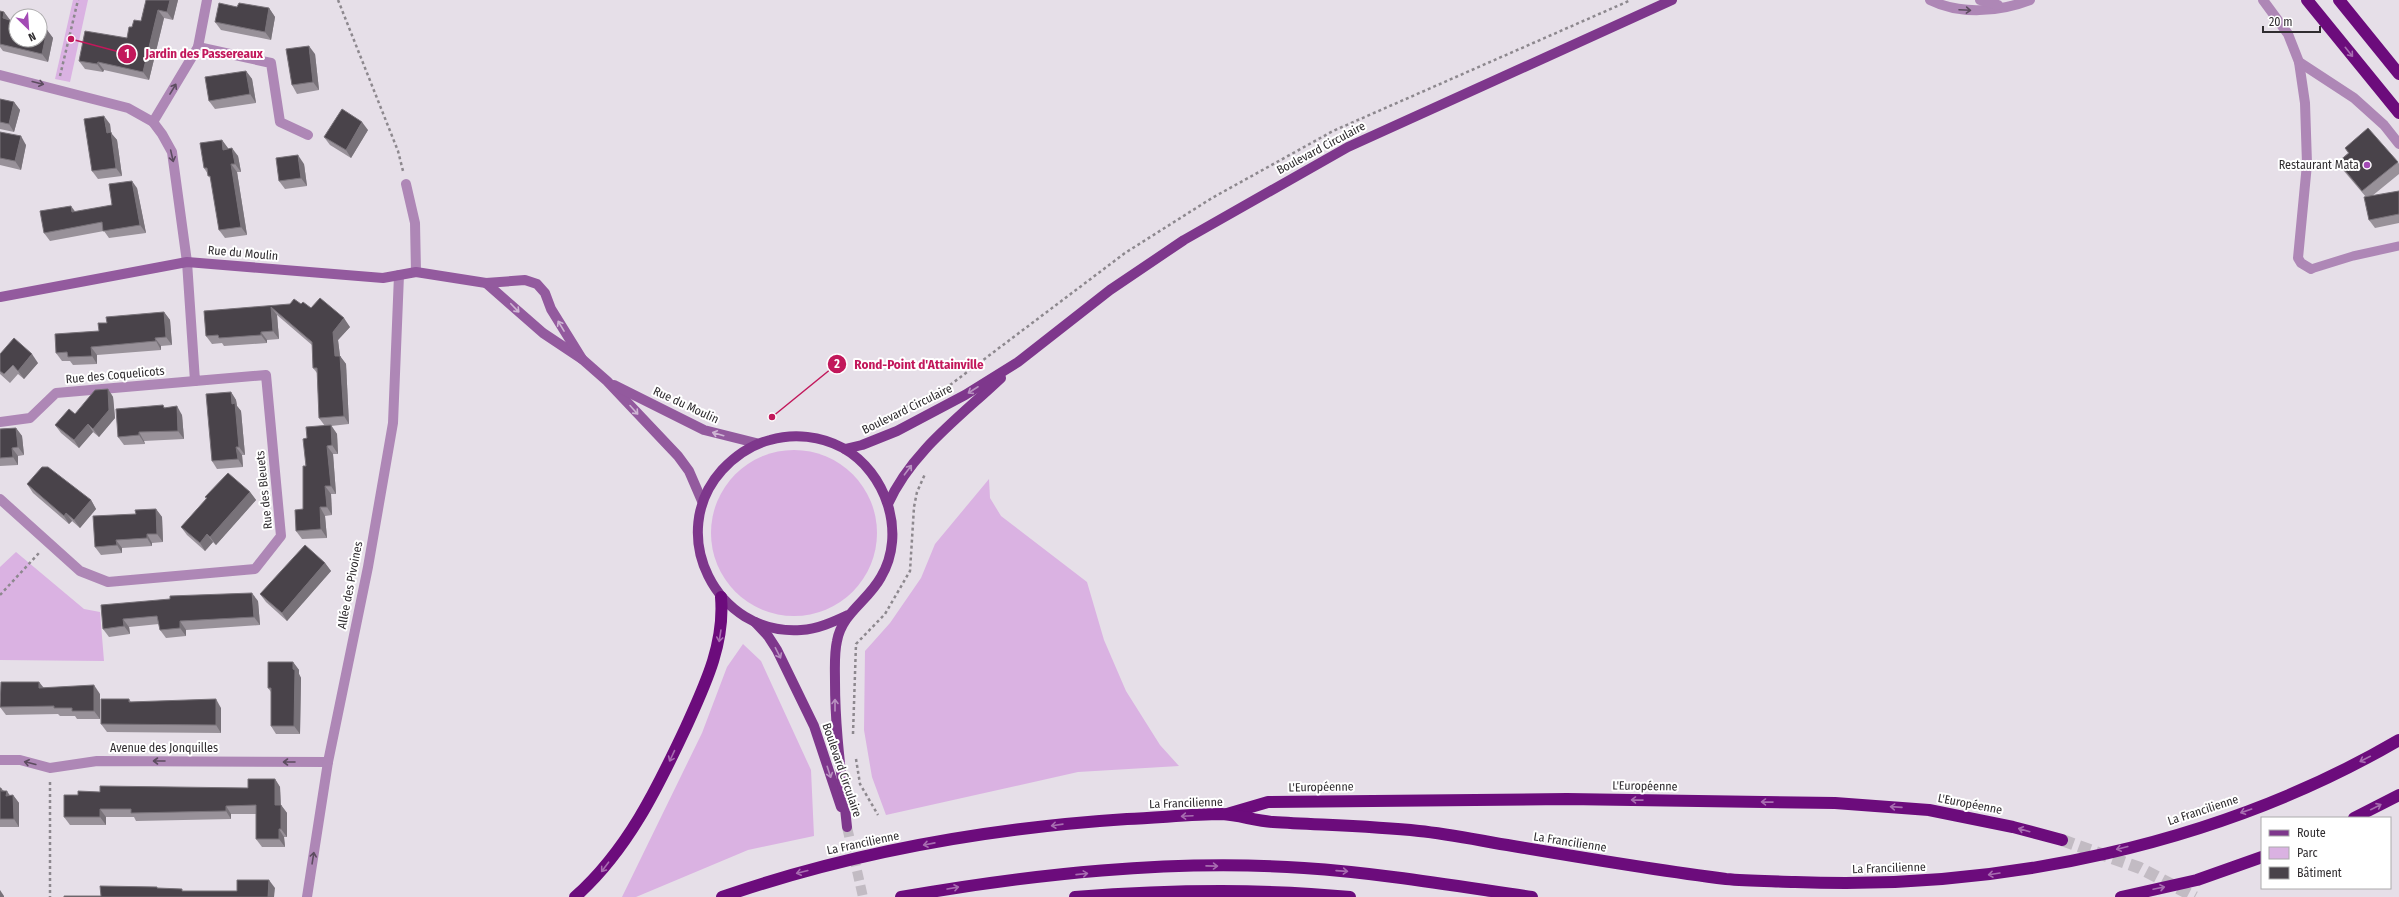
<svg xmlns="http://www.w3.org/2000/svg" width="2399" height="897" font-family="'Fira Sans Condensed',sans-serif">
	<rect width="100%" height="100%" fill="#e6dfe8"/>
	<!-- green -->
	<g fill="#dab2e2">
		<polygon points="73,0 88,0 70,82 55,79"/>
		<circle cx="794" cy="533" r="83"/>
		<polygon points="989,479 990,498 1001,516 1087,582 1104,640 1126,691 1160,745 1179,766 1078,772 886,815 872,777 864,730 865,651 890,623 921,578 935,544"/>
		<polygon points="16,552 84,609 100,612 104,661 0,660 0,567"/>
		<polygon points="743,644 761,661 811,770 814,836 748,850 636,897 622,897 702,733 727,667"/>
	</g>
	<g fill="none" stroke-linecap="round" stroke-linejoin="round">
		<!-- primary-tunnel -->
		<polyline stroke="#c2bbc3" stroke-width="10" stroke-dasharray="10 5" stroke-linecap="butt" points="847,827 863,897"/>
		<!-- highway-tunnel -->
		<polyline stroke="#c2bbc3" stroke-width="12" stroke-dasharray="12 6" stroke-linecap="butt" points="2062,840 2140,868 2195,897"/>
		<!-- path -->
		<g stroke="#8d888e" stroke-width="2.5" stroke-dasharray="3 3" stroke-linecap="butt">
			<polyline points="338,0 398,151 403,171"/>
			<polyline points="60,76 78,0"/>
			<polyline points="950,385 1125,253 1212,198 1333,131 1631,0"/>
			<polyline points="894,418 893,414 931,394"/>
			<polyline points="0,595 39,553"/>
			<polyline points="853,734 856,644 885,614 910,571 914,507 917,492 925,474"/>
			<polyline points="856,759 860,784 878,815"/>
			<polyline points="50,782 50,897"/>
		</g>
		<!-- lane -->
		<polyline stroke="#ae87b6" stroke-width="9" points="2311,269 2353,256 2399,246"/>
		<!-- street -->
		<g stroke="#ae87b6" stroke-width="10">
			<path d="M1930 0C1960 15 1999 12 2030 0"/>
			<polyline points="1980,0 1998,5"/>
			<polyline points="2263,0 2288,34 2299,62 2354,98 2384,125 2399,144"/>
			<polyline points="198,47 271,63 280,122 308,135"/>
			<polyline points="2299,62 2305,103 2307,164 2298,258 2301,263 2311,269"/>
			<polyline points="0,75 128,108 153,122 162,134 172,152 187,262 195,381 266,375 281,536 255,569 108,582 80,571 0,499"/>
			<polyline points="153,122 198,47 207,0"/>
			<polyline points="406,184 415,223 416,272"/>
			<polyline points="0,422 30,418 56,393 195,381"/>
			<polyline points="0,760 20,760 50,768 97,761 328,762"/>
			<polyline points="307,897 328,762 368,567 393,423 399,275"/>
		</g>
		<!-- secondary -->
		<g stroke="#935a9e" stroke-width="10">
			<polyline points="486,283 543,333 582,359 607,381 678,456 689,471 702,501"/>
			<polyline points="0,297 187,262 383,278 416,272 486,283 525,280 537,284 545,293 551,309 582,359"/>
			<polyline points="614,385 704,430 756,443"/>
		</g>
		<!-- primary -->
		<g stroke="#7e378c" stroke-width="10">
			<polyline points="845,449 862,445 897,431 965,395 1018,362 1110,290 1184,240 1348,147 1672,0"/>
			<path d="M888 504C911 452 961 416 1001 378"/>
			<polyline points="755,622 768,636 777,650 814,726 841,807"/>
			<path d="M847 827C842 779 835 731 835 682 835 668 834 654 837 641 842 613 868 601 881 577 907 533 886 472 843 448 821 436 794 433 770 440 750 445 736 455 722 470 665 533 716 636 801 630 818 629 833 622 848 615"/>
		</g>
		<!-- highway -->
		<g stroke="#6c0c7c" stroke-width="12">
			<polyline points="2307,0 2399,113"/>
			<polyline points="2339,0 2399,74"/>
			<polyline points="1227,814 1268,802 1567,799 1835,803 1929,810 2013,827 2062,840"/>
			<polyline points="2354,818 2399,795"/>
			<path d="M575 897C627 851 657 789 686 727 705 685 725 644 721 597"/>
			<path d="M722 897C852 852 990 828 1127 819 1158 818 1190 814 1222 814 1239 815 1256 821 1273 822 1321 825 1371 826 1419 831 1450 834 1482 841 1513 846 1584 858 1654 870 1726 879 1748 881 1772 881 1795 882 1999 891 2221 844 2399 740"/>
			<path d="M901 897C1033 874 1170 859 1304 868 1380 873 1456 886 1532 897"/>
			<path d="M1075 897C1167 890 1258 888 1350 897"/>
			<polyline points="2121,897 2197,880 2262,857"/>
		</g>
	</g>
	<!-- wall -->
	<g fill="#989199">
		<polygon points="146,0 178,0 173,20 164,18 149,80 104,70 103,72 85,69 79,61 127,38 132,27 141,21"/>
		<polygon points="237,7 269,8 275,17 271,40 221,30 215,22"/>
		<polygon points="0,11 4,12 10,20 47,30 53,38 48,62 3,51 0,47"/>
		<polygon points="315,54 319,90 297,94 292,85"/>
		<polygon points="246,71 252,79 256,103 215,109 209,101"/>
		<polygon points="0,99 14,102 20,110 14,132 0,129"/>
		<polygon points="110,124 111,133 117,140 122,176 98,179 92,171"/>
		<polygon points="368,130 351,158 330,145 324,137"/>
		<polygon points="0,132 26,145 21,170 0,165"/>
		<polygon points="222,140 228,149 238,156 241,172 237,172 247,235 225,238 219,230 211,179 204,168"/>
		<polygon points="2345,148 2398,162 2399,164 2399,174 2372,196 2399,191 2399,223 2375,228 2369,220 2366,197 2343,170 2338,162 2348,153"/>
		<polygon points="304,164 307,186 285,189 279,181"/>
		<polygon points="137,188 146,233 109,238 104,231 50,241 44,233 76,212 112,205"/>
		<polygon points="301,304 311,308 350,327 338,340 340,356 346,364 349,424 331,426 337,434 338,454 333,454 336,494 331,494 332,515 325,516 327,538 302,539 296,531 303,509 307,438 325,426 319,418 317,373 313,368 312,345 277,315 279,339 267,340 267,343 224,346 222,343 212,344 206,336 204,311"/>
		<polygon points="164,312 170,320 172,345 161,346 161,350 97,355 97,364 73,365 70,361 62,361 56,353 99,331 107,323"/>
		<polygon points="0,354 38,363 24,379 18,374 10,383 0,374"/>
		<polygon points="108,389 113,397 115,418 99,437 93,432 79,448 61,433 55,425 75,414"/>
		<polygon points="231,392 236,400 237,406 241,411 245,455 242,455 243,467 217,469 212,461"/>
		<polygon points="163,405 165,408 182,415 184,439 144,441 145,444 124,445 118,437"/>
		<polygon points="16,428 22,436 24,455 18,456 18,465 0,466 0,429"/>
		<polygon points="27,484 91,500 96,509 80,528 72,521 69,524 33,493"/>
		<polygon points="250,492 256,500 216,545 213,542 205,551 187,535 181,527 206,499 205,497"/>
		<polygon points="156,509 162,517 163,542 152,543 152,546 122,548 122,553 101,555 95,547 136,514"/>
		<polygon points="325,563 331,571 287,621 266,602 260,594"/>
		<polygon points="258,601 260,625 186,630 186,636 166,638 160,630 159,624 129,627 130,634 109,637 103,629 101,605"/>
		<polygon points="293,662 299,670 299,674 301,678 300,734 276,734 271,726 271,692 268,688"/>
		<polygon points="39,682 44,688 100,694 100,719 77,719 75,716 60,716 58,714 6,715 0,707"/>
		<polygon points="129,699 131,702 221,708 221,733 107,732 101,724"/>
		<polygon points="275,779 280,787 281,805 287,813 287,837 284,837 285,847 262,847 256,839 256,814 231,814 231,819 136,821 134,817 106,817 106,825 70,825 64,817 78,795 100,792 248,788"/>
		<polygon points="0,788 10,795 13,795 19,803 19,827 0,827"/>
	</g>
	<!-- shaded-wall -->
	<g fill="#787279">
		<polygon points="170,0 178,0 173,20 167,12"/>
		<polygon points="269,8 275,17 271,40 265,32"/>
		<polygon points="158,10 164,18 149,80 143,72"/>
		<polygon points="4,12 10,20 3,18"/>
		<polygon points="47,30 53,38 48,62 42,54"/>
		<polygon points="309,46 315,54 319,90 313,82"/>
		<polygon points="98,62 104,70 103,72 97,64"/>
		<polygon points="246,71 252,79 256,103 250,94"/>
		<polygon points="14,102 20,110 14,132 9,124"/>
		<polygon points="104,116 110,124 111,133 117,140 122,176 116,168 107,133"/>
		<polygon points="362,122 368,130 351,158 346,150"/>
		<polygon points="21,136 26,145 21,170 15,161"/>
		<polygon points="222,140 228,148 229,158 223,150"/>
		<polygon points="232,148 238,156 241,172 235,164"/>
		<polygon points="298,155 304,164 307,186 301,178"/>
		<polygon points="231,164 237,172 247,235 241,227"/>
		<polygon points="132,181 137,188 146,233 140,225"/>
		<polygon points="71,206 77,214 72,212"/>
		<polygon points="271,307 277,315 279,339 273,331"/>
		<polygon points="164,312 170,320 172,345 166,337"/>
		<polygon points="344,318 350,327 338,340 341,364 335,356 333,332"/>
		<polygon points="261,332 267,340 267,343 261,335"/>
		<polygon points="155,338 161,346 161,350 156,341"/>
		<polygon points="91,347 97,355 97,364 92,356"/>
		<polygon points="32,354 38,363 24,379 18,371"/>
		<polygon points="340,356 346,364 349,424 344,416"/>
		<polygon points="108,389 113,397 115,418 99,437 93,429"/>
		<polygon points="231,392 236,400 237,406 241,411 245,455 239,447 232,404"/>
		<polygon points="177,406 182,415 184,439 178,431"/>
		<polygon points="88,424 93,432 79,448 74,440"/>
		<polygon points="331,425 337,434 338,454 332,445"/>
		<polygon points="16,428 22,436 24,455 18,447"/>
		<polygon points="139,432 144,441 145,444 139,435"/>
		<polygon points="327,446 333,454 336,494 331,486"/>
		<polygon points="236,447 242,455 243,467 238,459"/>
		<polygon points="12,448 18,456 18,465 13,457"/>
		<polygon points="325,486 331,494 332,515 327,507"/>
		<polygon points="250,492 256,500 216,545 210,537"/>
		<polygon points="91,500 96,509 80,528 74,520"/>
		<polygon points="320,507 325,516 327,538 321,529"/>
		<polygon points="156,509 162,517 163,542 157,534"/>
		<polygon points="66,513 72,521 69,524 64,516"/>
		<polygon points="147,534 152,543 152,546 147,538"/>
		<polygon points="207,534 213,542 205,551 200,543"/>
		<polygon points="116,540 122,548 122,553 117,545"/>
		<polygon points="325,563 331,571 287,621 282,613"/>
		<polygon points="252,593 258,601 260,625 254,617"/>
		<polygon points="123,619 129,627 130,634 124,626"/>
		<polygon points="180,621 186,630 186,636 180,628"/>
		<polygon points="293,662 299,670 299,674 301,678 300,734 294,726"/>
		<polygon points="39,682 45,690 39,688"/>
		<polygon points="94,685 100,694 100,719 94,711"/>
		<polygon points="216,699 221,708 221,733 216,725"/>
		<polygon points="275,779 280,787 281,813 275,805"/>
		<polygon points="1,788 6,795 7,791 12,799 12,804 1,791"/>
		<polygon points="13,795 19,803 19,827 14,819"/>
		<polygon points="281,805 287,813 287,837 281,829"/>
		<polygon points="226,806 231,814 231,819 226,811"/>
		<polygon points="100,809 106,817 106,825 100,817"/>
		<polygon points="279,829 284,837 285,847 279,839"/>
		<polygon points="269,880 275,888 274,897 268,897"/>
		<polygon points="0,890 4,896 4,897 0,897"/>
	</g>
	<!-- building -->
	<g fill="#49434a" stroke="#787279">
		<polygon points="146,0 170,0 167,12 158,10 143,72 98,62 97,64 79,61 85,31 127,38 129,27 132,27 134,20 141,21"/>
		<polygon points="219,3 237,7 239,3 269,8 265,32 215,22"/>
		<polygon points="0,11 4,12 3,18 16,22 16,40 40,40 40,28 47,30 42,54 0,44"/>
		<polygon points="309,46 313,82 292,85 286,49"/>
		<polygon points="246,71 250,94 209,101 205,77"/>
		<polygon points="0,99 14,102 9,124 0,122"/>
		<polygon points="342,109 362,122 346,150 324,137"/>
		<polygon points="104,116 107,133 111,132 116,168 92,171 84,119"/>
		<polygon points="2368,128 2398,162 2362,191 2338,162 2349,153 2345,148"/>
		<polygon points="0,132 21,136 15,161 0,158"/>
		<polygon points="222,140 223,150 232,148 235,164 231,164 241,227 219,230 210,176 208,176 207,168 204,168 200,143"/>
		<polygon points="298,155 301,178 279,181 276,158"/>
		<polygon points="132,181 140,225 103,231 102,222 44,233 40,211 71,206 72,212 112,205 109,184"/>
		<polygon points="2399,191 2399,214 2369,220 2364,197"/>
		<polygon points="320,298 344,318 333,332 335,356 340,356 344,416 319,418 317,368 313,368 312,342 271,307 273,331 261,332 261,335 219,338 218,335 206,336 204,311 290,304 294,299 301,304 303,302 311,308"/>
		<polygon points="164,312 166,337 155,338 156,341 91,347 92,356 68,357 67,352 56,353 55,334 99,331 98,323 107,323 106,317"/>
		<polygon points="14,338 32,354 18,371 13,365 4,374 0,371 0,354"/>
		<polygon points="108,389 109,410 93,429 88,424 74,440 55,425 69,409 75,414 95,390"/>
		<polygon points="231,392 232,404 235,403 239,447 236,447 238,459 212,461 206,394"/>
		<polygon points="163,405 164,408 177,406 178,431 139,432 139,435 118,437 116,409"/>
		<polygon points="331,425 332,445 327,446 331,486 325,486 327,507 320,507 321,529 296,531 295,510 303,509 303,466 306,466 303,439 307,438 306,427"/>
		<polygon points="16,428 18,447 12,448 13,457 0,458 0,429"/>
		<polygon points="42,467 48,467 91,500 74,520 66,513 64,516 27,484"/>
		<polygon points="228,473 250,492 210,537 207,534 200,543 181,527 207,498 205,497"/>
		<polygon points="156,509 157,534 147,534 147,538 116,540 117,545 95,547 93,516 136,514 135,510"/>
		<polygon points="305,545 325,563 282,613 260,594"/>
		<polygon points="252,593 254,617 180,621 180,628 160,630 157,616 123,619 124,626 103,629 101,605 170,599 170,596"/>
		<polygon points="268,662 293,662 293,669 295,670 294,726 271,726 271,688 268,688"/>
		<polygon points="1,682 39,682 39,688 94,685 94,711 72,711 72,708 54,708 54,706 0,707"/>
		<polygon points="101,699 129,699 129,702 216,699 216,725 101,724"/>
		<polygon points="248,779 275,779 275,805 281,805 281,829 279,829 279,839 256,839 256,805 226,806 226,811 131,813 131,809 100,809 100,817 64,817 64,795 78,795 78,791 100,792 100,786 248,788"/>
		<polygon points="0,788 1,788 1,791 7,791 6,796 13,795 14,819 0,819"/>
		<polygon points="237,880 269,880 268,897 64,897 64,896 101,896 100,886 157,887 157,888 182,889 182,891 237,891"/>
	</g>
	<!-- one-way arrows -->
	<defs><path id="oneway-shaft" d="M-6 0H5M1.5-3L5.5 0L1.5 3" fill="none" stroke-width="1.6" stroke-linecap="round" stroke-linejoin="round"/></defs>
	<g stroke="#5c4c5f">
		<use href="#oneway-shaft" transform="translate(1965 10) rotate(3)"/>
		<use href="#oneway-shaft" transform="translate(38 83) rotate(14)"/>
		<use href="#oneway-shaft" transform="translate(173 89) rotate(-59)"/>
		<use href="#oneway-shaft" transform="translate(172 156) rotate(77)"/>
		<use href="#oneway-shaft" transform="translate(159 761) rotate(-180)"/>
		<use href="#oneway-shaft" transform="translate(289 762) rotate(-180)"/>
		<use href="#oneway-shaft" transform="translate(30 763) rotate(-166)"/>
		<use href="#oneway-shaft" transform="translate(313 858) rotate(-81)"/>
	</g>
	<g stroke="#a76db0">
		<use href="#oneway-shaft" transform="translate(2349 52) rotate(51)"/>
		<use href="#oneway-shaft" transform="translate(720 636) rotate(99)"/>
		<use href="#oneway-shaft" transform="translate(672 756) rotate(115)"/>
		<use href="#oneway-shaft" transform="translate(2365 759) rotate(153)"/>
		<use href="#oneway-shaft" transform="translate(1637 800) rotate(-179)"/>
		<use href="#oneway-shaft" transform="translate(1767 802) rotate(-179)"/>
		<use href="#oneway-shaft" transform="translate(1896 807) rotate(-176)"/>
		<use href="#oneway-shaft" transform="translate(2376 807) rotate(-27)"/>
		<use href="#oneway-shaft" transform="translate(2246 811) rotate(161)"/>
		<use href="#oneway-shaft" transform="translate(1187 816) rotate(177)"/>
		<use href="#oneway-shaft" transform="translate(1057 825) rotate(172)"/>
		<use href="#oneway-shaft" transform="translate(2024 830) rotate(-164)"/>
		<use href="#oneway-shaft" transform="translate(929 844) rotate(169)"/>
		<use href="#oneway-shaft" transform="translate(2122 848) rotate(166)"/>
		<use href="#oneway-shaft" transform="translate(1212 866) rotate(1)"/>
		<use href="#oneway-shaft" transform="translate(605 867) rotate(127)"/>
		<use href="#oneway-shaft" transform="translate(1342 871) rotate(4)"/>
		<use href="#oneway-shaft" transform="translate(802 872) rotate(166)"/>
		<use href="#oneway-shaft" transform="translate(1082 874) rotate(-6)"/>
		<use href="#oneway-shaft" transform="translate(1994 874) rotate(171)"/>
		<use href="#oneway-shaft" transform="translate(953 888) rotate(-10)"/>
		<use href="#oneway-shaft" transform="translate(2159 888) rotate(-12)"/>
	</g>
	<g stroke="#ceb5d3">
		<use href="#oneway-shaft" transform="translate(515 308) rotate(46)"/>
		<use href="#oneway-shaft" transform="translate(561 326) rotate(-121)"/>
		<use href="#oneway-shaft" transform="translate(634 410) rotate(48)"/>
		<use href="#oneway-shaft" transform="translate(718 434) rotate(-164)"/>
	</g>
	<g stroke="#b891c0">
		<use href="#oneway-shaft" transform="translate(973 390) rotate(147)"/>
		<use href="#oneway-shaft" transform="translate(908 470) rotate(-53)"/>
		<use href="#oneway-shaft" transform="translate(778 653) rotate(63)"/>
		<use href="#oneway-shaft" transform="translate(835 705) rotate(-90)"/>
		<use href="#oneway-shaft" transform="translate(829 772) rotate(72)"/>
	</g>
	<!-- markers -->
	<circle fill="#a34ab5" stroke="#fff" stroke-width="1.5" cx="2367" cy="165" r="4"/>
	<g text-anchor="middle" stroke-width="4" stroke-linejoin="round" paint-order="stroke">
		<!-- street labels -->
		<g font-size="12" fill="#302d30" stroke="#fff">
			<text transform="translate(1321 148) rotate(-28)" y="4">Boulevard Circulaire</text>
			<text transform="translate(243 253) rotate(5)" y="4">Rue du Moulin</text>
			<text transform="translate(115 375) rotate(-5)" y="4">Rue des Coquelicots</text>
			<text transform="translate(686 405) rotate(25)" y="4">Rue du Moulin</text>
			<text transform="translate(907 409) rotate(-26)" y="4">Boulevard Circulaire</text>
			<text transform="translate(264 490) rotate(-96)" y="4">Rue des Bleuets</text>
			<text transform="translate(350 585) rotate(-79)" y="4">Allée des Pivoines</text>
			<text x="164" y="752">Avenue des Jonquilles</text>
			<text transform="translate(842 770) rotate(71)" y="4">Boulevard Circulaire</text>
			<text transform="translate(1645 786) rotate(1)" y="4">L'Européenne</text>
			<text transform="translate(1321 787) rotate(-1)" y="4">L'Européenne</text>
			<text transform="translate(1186 803) rotate(-2)" y="4">La Francilienne</text>
			<text transform="translate(1970 804) rotate(11)" y="4">L'Européenne</text>
			<text transform="translate(2203 810) rotate(-18)" y="4">La Francilienne</text>
			<text transform="translate(1570 842) rotate(9)" y="4">La Francilienne</text>
			<text transform="translate(863 843) rotate(-12)" y="4">La Francilienne</text>
			<text transform="translate(1889 868) rotate(-2)" y="4">La Francilienne</text>
		</g>
		<!-- poi labels -->
		<g font-size="12" fill="#302d30" stroke="#fff" text-anchor="end">
			<text x="2359" y="169">Restaurant Mata</text>
		</g>
	</g>
	<!-- callouts -->
	<path fill="none" stroke="#c2185b" stroke-width="1.5" d="M71 39L127 54M772 417L837 364"/>
	<g fill="#c2185b" stroke="#fff" stroke-width="1.5">
		<circle cx="71" cy="39" r="4"/>
		<circle cx="772" cy="417" r="4"/>
		<circle cx="127" cy="54" r="10"/>
		<circle cx="837" cy="364" r="10"/>
	</g>
	<g font-size="12" text-anchor="middle" font-weight="bold" fill="#fff">
		<text x="127" y="58">1</text>
		<text x="837" y="368">2</text>
	</g>
	<g font-size="13" text-anchor="middle" font-weight="bold" fill="#c2185b" stroke="#fff" stroke-width="4" stroke-linejoin="round" paint-order="stroke">
		<text x="204" y="58">Jardin des Passereaux</text>
		<text x="919" y="369">Rond-Point d'Attainville</text>
	</g>
	<!-- legend -->
	<rect x="2261" y="817" width="130" height="72" fill="#ffffff" stroke="#acabac"/>
	<rect x="2269" y="830" width="20" height="6" fill="#7e378c" stroke="#acabac"/>
	<text x="2297" y="837" font-size="12" fill="#302d30">Route</text>
	<rect x="2269" y="847" width="20" height="12" fill="#dab2e2" stroke="#acabac"/>
	<text x="2297" y="857" font-size="12" fill="#302d30">Parc</text>
	<rect x="2269" y="867" width="20" height="12" fill="#49434a" stroke="#acabac"/>
	<text x="2297" y="877" font-size="12" fill="#302d30">Bâtiment</text>
	<!-- north arrow -->
	<g transform="translate(28 28) rotate(155)"><circle r="19" fill="#ffffff" stroke="#acabac"/>
	<path d="M0-3L7 15L0 10L-7 15Z" fill="#a34ab5"/>
	<text y="-6" font-size="11" font-weight="bold" text-anchor="middle" fill="#302d30">N</text>
	</g>
	<!-- scale -->
	<path d="M2263 26v6h57v-6" fill="none" stroke="#302d30" stroke-width="2"/>
	<text x="2269" y="26" font-size="12" fill="#302d30" stroke="#ffffff" stroke-width="3" paint-order="stroke">20 m</text>
</svg>
